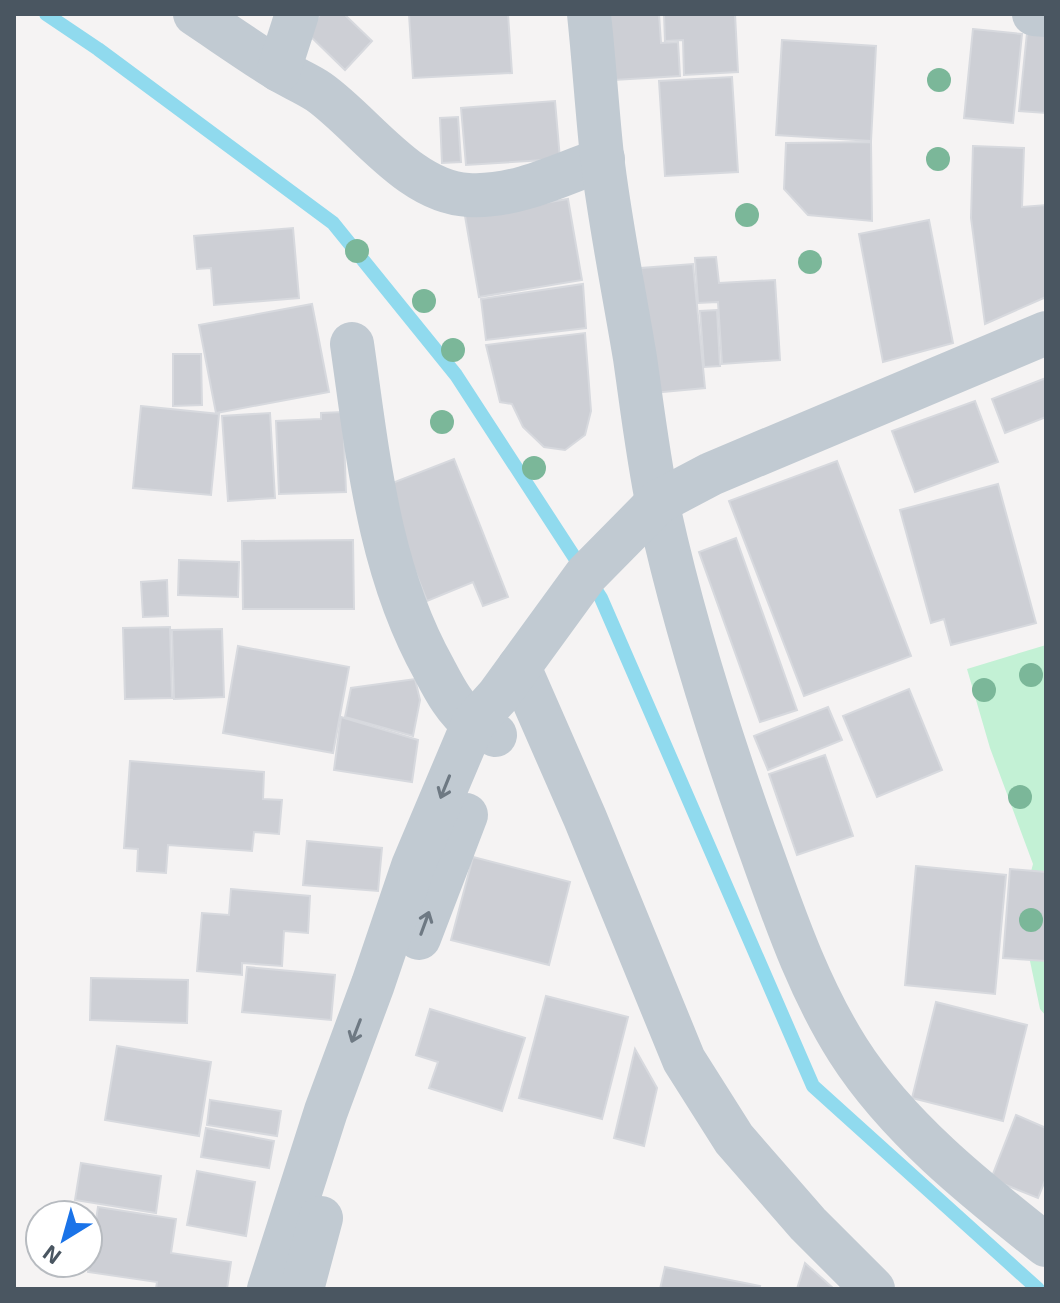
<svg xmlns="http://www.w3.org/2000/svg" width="1060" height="1303" font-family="'Exo 2',sans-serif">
	<rect width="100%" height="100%" fill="#f5f3f3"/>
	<!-- green -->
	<polygon fill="#c3f1d5" points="1046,645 1046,1016 1040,1009 1020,913 1033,864 990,748 967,669"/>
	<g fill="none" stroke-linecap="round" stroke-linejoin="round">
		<!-- stream -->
		<polyline stroke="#90daee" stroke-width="14" points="46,14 98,49 333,223 456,375 601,598 813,1086 1038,1289"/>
	</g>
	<!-- building -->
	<g fill="#cdcfd5" stroke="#d7d9de" stroke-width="2">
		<polygon points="321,14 344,14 372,41 345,70 305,31"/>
		<polygon points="409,14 508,14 512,73 413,78"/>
		<polygon points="610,14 659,14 661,43 678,42 680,76 614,80"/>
		<polygon points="664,14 735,14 738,72 684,75 683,40 665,41"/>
		<polygon points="973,29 1022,34 1013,123 964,118"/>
		<polygon points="1027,33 1046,35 1046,113 1019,111"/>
		<polygon points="782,40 876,46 871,141 776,135"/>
		<polygon points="732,77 738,172 665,176 659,81"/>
		<polygon points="555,101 560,159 466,165 461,108"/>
		<polygon points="458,117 461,162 442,163 440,118"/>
		<polygon points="871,142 872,221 808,215 784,189 786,143"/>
		<polygon points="973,146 1024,148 1022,207 1046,205 1046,297 985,324 971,218"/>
		<polygon points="568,199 582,280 479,297 465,216"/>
		<polygon points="929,220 953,343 883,362 859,234"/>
		<polygon points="293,228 299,298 214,305 211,268 197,269 194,236"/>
		<polygon points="716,257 719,283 775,280 780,360 722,364 718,302 698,303 695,258"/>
		<polygon points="693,264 705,388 653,393 641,268"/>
		<polygon points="583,284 586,328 486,340 481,299"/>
		<polygon points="312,304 329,392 216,413 199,325"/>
		<polygon points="717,310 720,366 704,367 700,311"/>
		<polygon points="585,333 591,411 585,435 565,450 544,447 523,427 512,404 500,402 486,345"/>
		<polygon points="173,354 201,354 202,405 173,406"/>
		<polygon points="1046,378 1046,417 1005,433 992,399"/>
		<polygon points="975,401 998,462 915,492 892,431"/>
		<polygon points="141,406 219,414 211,495 133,488"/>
		<polygon points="343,412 346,492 279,494 276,421 321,419 321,413"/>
		<polygon points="270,413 275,498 228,501 222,416"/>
		<polygon points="454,459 508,597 483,606 473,582 427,601 382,487"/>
		<polygon points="837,461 911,656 804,696 729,501"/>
		<polygon points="998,484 1036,623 951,645 944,619 931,623 900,510"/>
		<polygon points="736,538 797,710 760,722 699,552"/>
		<polygon points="353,540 354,609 243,609 242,541"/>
		<polygon points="179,560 239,562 238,597 178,595"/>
		<polygon points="167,580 168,616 143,617 141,582"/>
		<polygon points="170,627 172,698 125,699 123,628"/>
		<polygon points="222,629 224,697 174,699 172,630"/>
		<polygon points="238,646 349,667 333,753 223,733"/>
		<polygon points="415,679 420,700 413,736 345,717 351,688"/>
		<polygon points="909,689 942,770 877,797 843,716"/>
		<polygon points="828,707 842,740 768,770 754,736"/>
		<polygon points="341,717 418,740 412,782 334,770"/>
		<polygon points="825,755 853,836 797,855 769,774"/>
		<polygon points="130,761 264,772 263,799 282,800 279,834 254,832 252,851 168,845 166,873 137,871 138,849 124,848"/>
		<polygon points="307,841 382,848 378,891 303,885"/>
		<polygon points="473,857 570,882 549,965 451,940"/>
		<polygon points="916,866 1006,875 995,994 905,985"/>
		<polygon points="1010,869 1046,872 1046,961 1003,958"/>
		<polygon points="231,889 310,896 308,933 284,931 282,966 242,963 242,975 197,971 202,913 229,915"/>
		<polygon points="247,967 335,975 331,1020 242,1012"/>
		<polygon points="91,978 188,980 187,1023 90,1020"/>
		<polygon points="546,996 628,1017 602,1119 519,1098"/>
		<polygon points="936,1002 1027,1025 1003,1121 912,1098"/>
		<polygon points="430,1009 525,1038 502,1111 429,1088 438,1062 416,1055"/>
		<polygon points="117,1046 211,1062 199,1136 105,1120"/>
		<polygon points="635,1049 657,1088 644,1146 614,1138"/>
		<polygon points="210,1100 281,1111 277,1136 207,1125"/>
		<polygon points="1016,1115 1046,1128 1046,1178 1038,1198 991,1179"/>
		<polygon points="206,1128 274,1141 269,1168 201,1157"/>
		<polygon points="81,1163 161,1176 156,1213 75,1200"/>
		<polygon points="197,1171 255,1182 246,1236 187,1225"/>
		<polygon points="98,1207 176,1219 171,1253 231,1262 227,1289 156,1289 157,1282 88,1272"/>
		<polygon points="805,1263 834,1289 797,1289"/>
		<polygon points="665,1267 760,1286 759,1289 660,1289"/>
	</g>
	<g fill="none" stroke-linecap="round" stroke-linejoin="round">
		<!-- street -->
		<g stroke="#c1cad2" stroke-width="44">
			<path d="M195 14C222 32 249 51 276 68 290 77 306 83 319 92 364 124 409 192 468 195 514 198 560 175 603 159"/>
			<path d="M589 14C594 61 597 109 602 156 610 224 624 291 635 358 642 407 648 457 658 506 682 616 716 725 754 832 781 906 805 982 848 1050 897 1127 975 1189 1046 1245"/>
			<polyline points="1034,14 1046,15"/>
			<polyline points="279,70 297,14"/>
			<path d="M352 344C368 455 378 569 434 669 444 688 455 710 473 723 479 728 488 731 495 735"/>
			<polyline points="519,667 585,818 684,1060 734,1139 808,1224 873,1289"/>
			<polyline points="419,938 466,815"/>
			<polyline points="269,1289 326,1111 373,984 413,866 473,724 498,696 586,575 658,502 711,474 1046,333"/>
			<polyline points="302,1289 321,1218"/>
		</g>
	</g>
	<!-- trees -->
	<g fill="#7bb799">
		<circle cx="939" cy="80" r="12"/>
		<circle cx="938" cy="159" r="12"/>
		<circle cx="747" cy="215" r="12"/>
		<circle cx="357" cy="251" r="12"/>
		<circle cx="810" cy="262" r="12"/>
		<circle cx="424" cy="301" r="12"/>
		<circle cx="453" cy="350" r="12"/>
		<circle cx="442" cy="422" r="12"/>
		<circle cx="534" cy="468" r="12"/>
		<circle cx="1031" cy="675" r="12"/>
		<circle cx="984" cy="690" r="12"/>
		<circle cx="1020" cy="797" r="12"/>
		<circle cx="1031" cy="920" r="12"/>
	</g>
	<!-- one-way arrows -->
	<defs><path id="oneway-shaft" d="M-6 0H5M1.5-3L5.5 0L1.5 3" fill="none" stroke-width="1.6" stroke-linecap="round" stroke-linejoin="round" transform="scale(2)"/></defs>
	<g stroke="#6e7983">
		<use href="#oneway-shaft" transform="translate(445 787) rotate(112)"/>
		<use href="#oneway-shaft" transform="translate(425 923) rotate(-70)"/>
		<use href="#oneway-shaft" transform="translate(356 1031) rotate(111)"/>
	</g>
	<!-- border -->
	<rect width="1060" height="1303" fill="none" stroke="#4a5661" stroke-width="32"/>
	<!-- north arrow -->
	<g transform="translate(64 1239) rotate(217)"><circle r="38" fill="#ffffff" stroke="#b7bbc0" stroke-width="2"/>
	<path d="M0-6L14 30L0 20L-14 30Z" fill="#1a73e8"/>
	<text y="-12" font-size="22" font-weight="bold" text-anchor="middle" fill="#4a5661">N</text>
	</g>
</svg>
